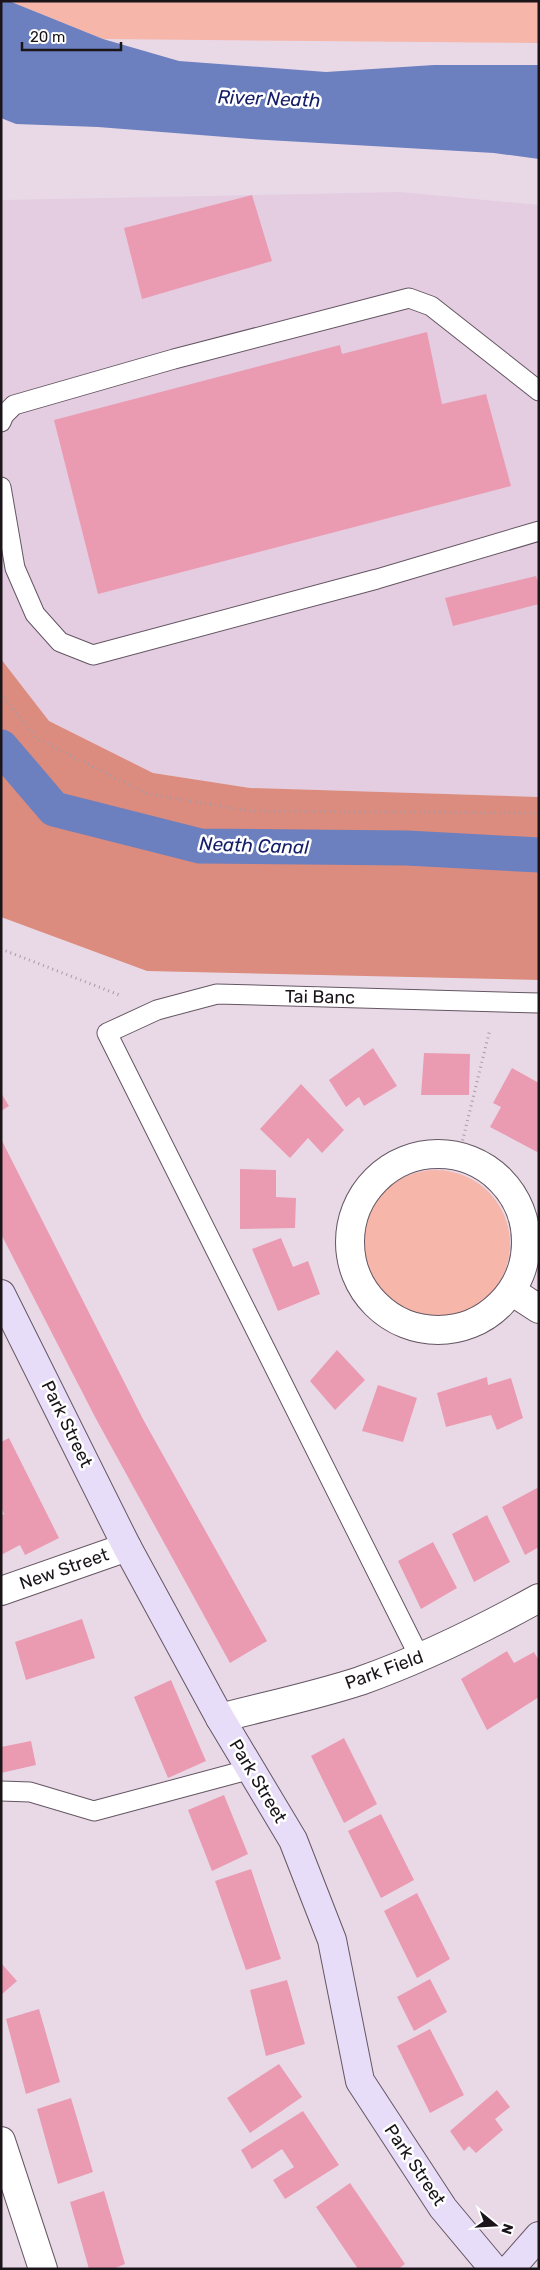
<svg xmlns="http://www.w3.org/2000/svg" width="540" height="2270" font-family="Rubik,sans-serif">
	<rect width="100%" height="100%" fill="#e9d9e7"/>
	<!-- built -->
	<polygon fill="#e4cde1" points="400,192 539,205 539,797 250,788 153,773 49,721 1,659 1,200"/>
	<!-- green -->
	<g fill="#f6b6aa">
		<polygon points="9,1 539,1 539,43 103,39"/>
		<circle cx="436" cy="1244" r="74"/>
	</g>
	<!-- forest -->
	<polygon fill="#db8c7e" points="1,659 49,721 153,773 250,788 539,797 539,980 147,971 1,917"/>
	<!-- water -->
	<polygon fill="#6c7fbe" points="1,1 9,1 103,39 179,61 326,72 434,65 539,65 539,159 494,153 251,139 98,127 16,124 1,118"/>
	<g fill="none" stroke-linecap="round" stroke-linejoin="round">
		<!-- canal -->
		<polyline stroke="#6c7fbe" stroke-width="35" points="1,747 54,809 200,846 407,848 539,855"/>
	</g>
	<!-- building -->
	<g fill="#ea9bb2">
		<polygon points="252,195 272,261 142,299 124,228"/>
		<polygon points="427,332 442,404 486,394 511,486 98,594 54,420 340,345 342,354"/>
		<polygon points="536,576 539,585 539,604 453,626 445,598"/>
		<polygon points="373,1048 397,1086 364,1106 359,1097 346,1107 329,1080"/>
		<polygon points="424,1053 470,1054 469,1095 421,1095"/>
		<polygon points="512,1068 539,1083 539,1153 490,1127 501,1107 493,1103"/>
		<polygon points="301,1084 344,1130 322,1153 308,1138 290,1158 260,1129"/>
		<polygon points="1,1093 9,1106 1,1111"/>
		<polygon points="1,1139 144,1421 267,1641 230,1663 95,1417 1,1234"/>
		<polygon points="240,1169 276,1170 276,1197 296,1198 295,1228 240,1229"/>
		<polygon points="281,1238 293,1267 308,1261 320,1294 278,1311 252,1249"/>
		<polygon points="337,1350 365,1380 335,1410 310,1381"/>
		<polygon points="487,1377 488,1385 511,1378 523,1418 497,1430 491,1415 446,1427 437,1393"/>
		<polygon points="378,1385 417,1398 403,1442 362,1431"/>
		<polygon points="9,1438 59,1538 25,1555 20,1545 1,1555 1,1516 4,1514 1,1507 1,1442"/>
		<polygon points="537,1488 539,1491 539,1547 525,1555 502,1507"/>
		<polygon points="487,1515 510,1562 474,1582 452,1534"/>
		<polygon points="433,1542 457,1588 421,1609 398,1561"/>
		<polygon points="82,1619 95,1658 26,1680 15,1642"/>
		<polygon points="507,1651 514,1663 534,1652 539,1661 539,1697 487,1730 461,1679"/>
		<polygon points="171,1680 206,1761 168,1778 134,1697"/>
		<polygon points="344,1738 377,1804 344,1823 311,1756"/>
		<polygon points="31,1741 36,1765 1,1773 1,1747"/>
		<polygon points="224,1795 248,1854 212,1871 188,1810"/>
		<polygon points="381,1814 414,1880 381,1898 348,1831"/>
		<polygon points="251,1869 281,1959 246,1970 215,1881"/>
		<polygon points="417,1893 450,1959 417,1978 384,1911"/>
		<polygon points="1,1963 17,1981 1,1995"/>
		<polygon points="430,1979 447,2012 414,2031 397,1997"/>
		<polygon points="287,1980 305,2044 266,2056 250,1990"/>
		<polygon points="39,2009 60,2082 26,2094 6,2019"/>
		<polygon points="430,2029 464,2095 430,2113 397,2046"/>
		<polygon points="279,2064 302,2097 250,2133 227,2098"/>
		<polygon points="497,2090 510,2107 495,2119 503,2130 476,2153 469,2146 464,2151 450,2131"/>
		<polygon points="71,2098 93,2172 58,2184 37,2109"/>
		<polygon points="303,2111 339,2165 285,2199 273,2180 294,2167 282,2149 252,2169 241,2150"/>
		<polygon points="350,2183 405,2264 398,2269 358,2269 316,2207"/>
		<polygon points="104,2191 125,2264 113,2269 89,2269 70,2202"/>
	</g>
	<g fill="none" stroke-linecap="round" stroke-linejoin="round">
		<!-- lane casing -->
		<g stroke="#645662" stroke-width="21">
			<g id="lane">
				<polyline points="1,422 4,415 14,405 174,359 409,298 431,306 539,391"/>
				<polyline points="1,487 15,568 35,614 60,642 93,655 377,579 539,531"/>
				<polyline points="420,1658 107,1033 157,1010 217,994 539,1003"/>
				<polyline points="1,1791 30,1792 94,1811 251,1769"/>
			</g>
		</g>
		<!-- street casing -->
		<g stroke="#645662" stroke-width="30">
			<g id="street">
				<circle cx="438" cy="1242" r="88"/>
				<polyline points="513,1292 539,1309"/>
				<polyline points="1,1591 127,1547"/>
				<path d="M220 1718C266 1706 314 1696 360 1681 422 1659 481 1630 539 1598"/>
				<polyline points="1,2141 43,2269"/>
			</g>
		</g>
		<!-- secondary casing -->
		<g stroke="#645662" stroke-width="30">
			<g id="secondary">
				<polyline points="1,1294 127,1547 220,1718 293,1840 332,1940 360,2081 443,2208 494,2269"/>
				<polyline points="510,2269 539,2236"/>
			</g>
		</g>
		<!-- path -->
		<g stroke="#a69aa5" stroke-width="3" stroke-dasharray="1 4" stroke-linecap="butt">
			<polyline points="1,693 36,738 148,794 250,811 539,813"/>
			<polyline points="1,949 122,996"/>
			<polyline points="459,1155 490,1029"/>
		</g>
		<!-- lane -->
		<use href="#lane" stroke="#fff" stroke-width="19"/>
		<!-- street -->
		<use href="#street" stroke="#fff" stroke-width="28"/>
		<!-- secondary -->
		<use href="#secondary" stroke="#e8ddf9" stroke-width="28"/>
	</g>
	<g text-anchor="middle" stroke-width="5" stroke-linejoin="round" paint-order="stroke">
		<!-- street labels -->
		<g font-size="18" fill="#1b151a" stroke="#fff">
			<text transform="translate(320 997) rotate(1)" y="6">Tai Banc</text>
			<text transform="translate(67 1424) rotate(64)" y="6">Park Street</text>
			<text transform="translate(64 1569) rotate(-19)" y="6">New Street</text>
			<text transform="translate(384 1670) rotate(-20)" y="6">Park Field</text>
			<text transform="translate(258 1781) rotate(59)" y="6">Park Street</text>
			<text transform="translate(415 2165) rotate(56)" y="6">Park Street</text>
		</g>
		<!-- water labels -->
		<g font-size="19" font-style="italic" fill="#151e68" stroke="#fff">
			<text transform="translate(269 98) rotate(2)" y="7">River Neath</text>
			<text transform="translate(254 845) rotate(2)" y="7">Neath Canal</text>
		</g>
	</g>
	<!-- border -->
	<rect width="540" height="2270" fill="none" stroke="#1b151a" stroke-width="5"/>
	<!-- north arrow -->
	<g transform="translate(495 2225) rotate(108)" stroke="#ffffff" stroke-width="4" paint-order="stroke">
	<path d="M0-4L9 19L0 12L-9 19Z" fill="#1b151a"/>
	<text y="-8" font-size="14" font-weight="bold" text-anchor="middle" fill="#1b151a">N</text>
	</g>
	<!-- scale -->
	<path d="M22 42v8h99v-8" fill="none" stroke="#1b151a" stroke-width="2.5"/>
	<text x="30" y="42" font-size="15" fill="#1b151a" stroke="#ffffff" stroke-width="4" paint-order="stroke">20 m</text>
</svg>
